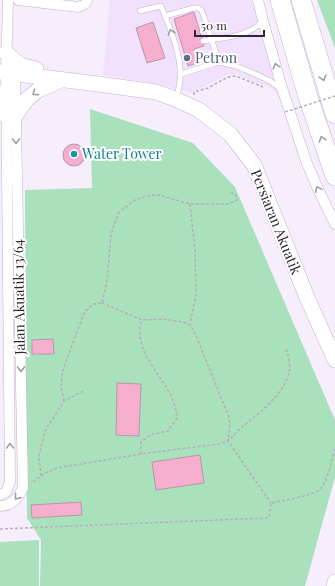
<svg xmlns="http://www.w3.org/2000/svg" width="335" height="586" font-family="'Playfair Display',serif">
	<rect width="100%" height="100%" fill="#f6edfd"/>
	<!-- built -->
	<polygon fill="#f1e1fc" points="110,0 251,0 256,10 282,99 269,86 259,84 236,74 226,75 214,82 190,93 159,84 103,75"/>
	<!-- green -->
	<g fill="#a9e1bd">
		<polygon points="317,0 335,0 335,48"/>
		<polygon points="90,109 193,143 235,187 335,420 335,477 305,586 40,586 41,540 27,518 25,190 92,188"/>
		<polygon points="39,540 39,586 0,586 0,542"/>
	</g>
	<!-- building -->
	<g fill="#f5aece" stroke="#b799a5">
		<polygon points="194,12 204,46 194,49 198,63 188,66 174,19"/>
		<polygon points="153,22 165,58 147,63 136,28"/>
		<circle cx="74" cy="155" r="11"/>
		<polygon points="53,339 54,354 32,354 32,340"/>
		<polygon points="117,383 141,384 139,436 116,435"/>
		<polygon points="200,455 204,483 156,490 152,462"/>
		<polygon points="81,502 82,515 32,518 31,505"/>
	</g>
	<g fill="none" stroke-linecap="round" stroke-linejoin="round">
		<!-- lane casing -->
		<g stroke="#c2b2cc" stroke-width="6">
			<g id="lane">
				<path d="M140 11 161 6C172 33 188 68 176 97"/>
				<polyline points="165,16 194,8 198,8 202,11 219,62"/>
				<path d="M203 41C224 37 247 38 263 21"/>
				<polyline points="181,74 219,62 236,66 253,73 270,81 281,89"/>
			</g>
		</g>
		<!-- street casing -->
		<g stroke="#c2b2cc" stroke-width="11">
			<g id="street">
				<polyline points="18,0 78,7 85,4 87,0"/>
				<polyline points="258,0 263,21 283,91 306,161 318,189 335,224"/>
				<polyline points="0,495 6,492 10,482 6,73 8,0"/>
				<path d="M0 506C12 506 18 498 23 488L15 74"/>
			</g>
		</g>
		<!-- secondary casing -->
		<g stroke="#c2b2cc" stroke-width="16">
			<g id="secondary">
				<polyline points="6,53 20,65 36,69"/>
				<polyline points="0,72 98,84 156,92 175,99 199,110 230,134 254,165 308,300 335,360"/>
				<polyline points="0,93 3,98 6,116"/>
				<polyline points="15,116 27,99 38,90 61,80"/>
				<polyline points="334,586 335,582"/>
			</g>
		</g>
		<!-- highway casing -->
		<g stroke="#c2b2cc" stroke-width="20">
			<g id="highway">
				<polyline points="280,0 308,97 335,176"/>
				<polyline points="301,0 335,114"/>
			</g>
		</g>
		<!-- path -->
		<g stroke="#b6aebc" stroke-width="1.5" stroke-dasharray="3 2" stroke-linecap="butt">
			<polyline points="194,95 194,92 208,88 228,77 236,76 263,87"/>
			<polyline points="190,204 195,250 196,294 190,325"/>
			<polyline points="102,303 142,320 162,319 183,322 190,325 195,333 228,415 230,423 228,441 271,503"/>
			<polyline points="64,401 61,387 62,373 74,340 84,313 93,304 102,303 107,280 111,234 119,212 135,200 146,196 159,195 190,204 228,204 237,200 236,195 229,192"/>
			<path d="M141 454V442L150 435 168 431 177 418C175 386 142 364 140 335 139 330 141 325 142 320"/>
			<polyline points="41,476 39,456 45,431 64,401 83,391"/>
			<path d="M33 482 45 473 57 468 141 454 219 444C233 440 231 436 241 428 259 413 282 397 289 373 291 365 288 356 286 348"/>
			<path d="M0 529 267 518 269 517 271 503C281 501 311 496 319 490 327 483 332 460 335 449"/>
		</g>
		<!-- lane -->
		<use href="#lane" stroke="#fff" stroke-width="5"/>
		<!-- street -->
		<use href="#street" stroke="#fff" stroke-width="10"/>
		<!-- secondary -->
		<use href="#secondary" stroke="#fff" stroke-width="15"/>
		<!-- highway -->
		<use href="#highway" stroke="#fff" stroke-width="19"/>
		<!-- path-bridge -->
		<polyline stroke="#b6aebc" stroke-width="1.5" stroke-dasharray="3 2" stroke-linecap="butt" points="285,112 335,96"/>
	</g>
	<!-- one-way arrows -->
	<defs><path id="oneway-chevron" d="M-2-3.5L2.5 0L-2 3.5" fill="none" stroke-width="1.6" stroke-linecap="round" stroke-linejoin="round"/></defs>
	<g stroke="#a19ea2">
		<use href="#oneway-chevron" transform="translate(171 32) rotate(-109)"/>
		<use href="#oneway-chevron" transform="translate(276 66) rotate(-107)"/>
		<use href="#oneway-chevron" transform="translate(323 78) rotate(74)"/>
		<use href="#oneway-chevron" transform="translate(35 93) rotate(143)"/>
		<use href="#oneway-chevron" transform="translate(322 139) rotate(-108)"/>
		<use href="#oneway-chevron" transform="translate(16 141) rotate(89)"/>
		<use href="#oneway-chevron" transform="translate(318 189) rotate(-114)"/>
		<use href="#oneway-chevron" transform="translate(21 369) rotate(89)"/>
		<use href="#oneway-chevron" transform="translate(10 446) rotate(-91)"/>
		<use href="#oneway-chevron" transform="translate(17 497) rotate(129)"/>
	</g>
	<!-- markers -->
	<circle fill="#5c6f8a" stroke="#fefefe" stroke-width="1.5" cx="187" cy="58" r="4"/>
	<circle fill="#0f9aa8" stroke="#fefefe" stroke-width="1.5" cx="74" cy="154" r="4"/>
	<g text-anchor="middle" stroke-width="4" stroke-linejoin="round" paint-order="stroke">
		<!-- service labels -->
		<g font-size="14" fill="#4e5e75" stroke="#fefefe" text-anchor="start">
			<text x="195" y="63">Petron</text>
		</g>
		<!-- culture labels -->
		<g font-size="14" fill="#0d838f" stroke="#fefefe" text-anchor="start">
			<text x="82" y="159">Water Tower</text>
		</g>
		<!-- street labels -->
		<g font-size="14" fill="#2e2731" stroke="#fefefe">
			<text transform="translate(276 222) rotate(68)" y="5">Persiaran Akuatik</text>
			<text transform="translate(19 297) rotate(-91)" y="5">Jalan Akuatik 13/64</text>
		</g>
	</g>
	<!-- scale -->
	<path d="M195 30v6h69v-6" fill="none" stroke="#2e2731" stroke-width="2"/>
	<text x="201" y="30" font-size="12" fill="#2e2731" stroke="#fefefe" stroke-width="3" paint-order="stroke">50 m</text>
</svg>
